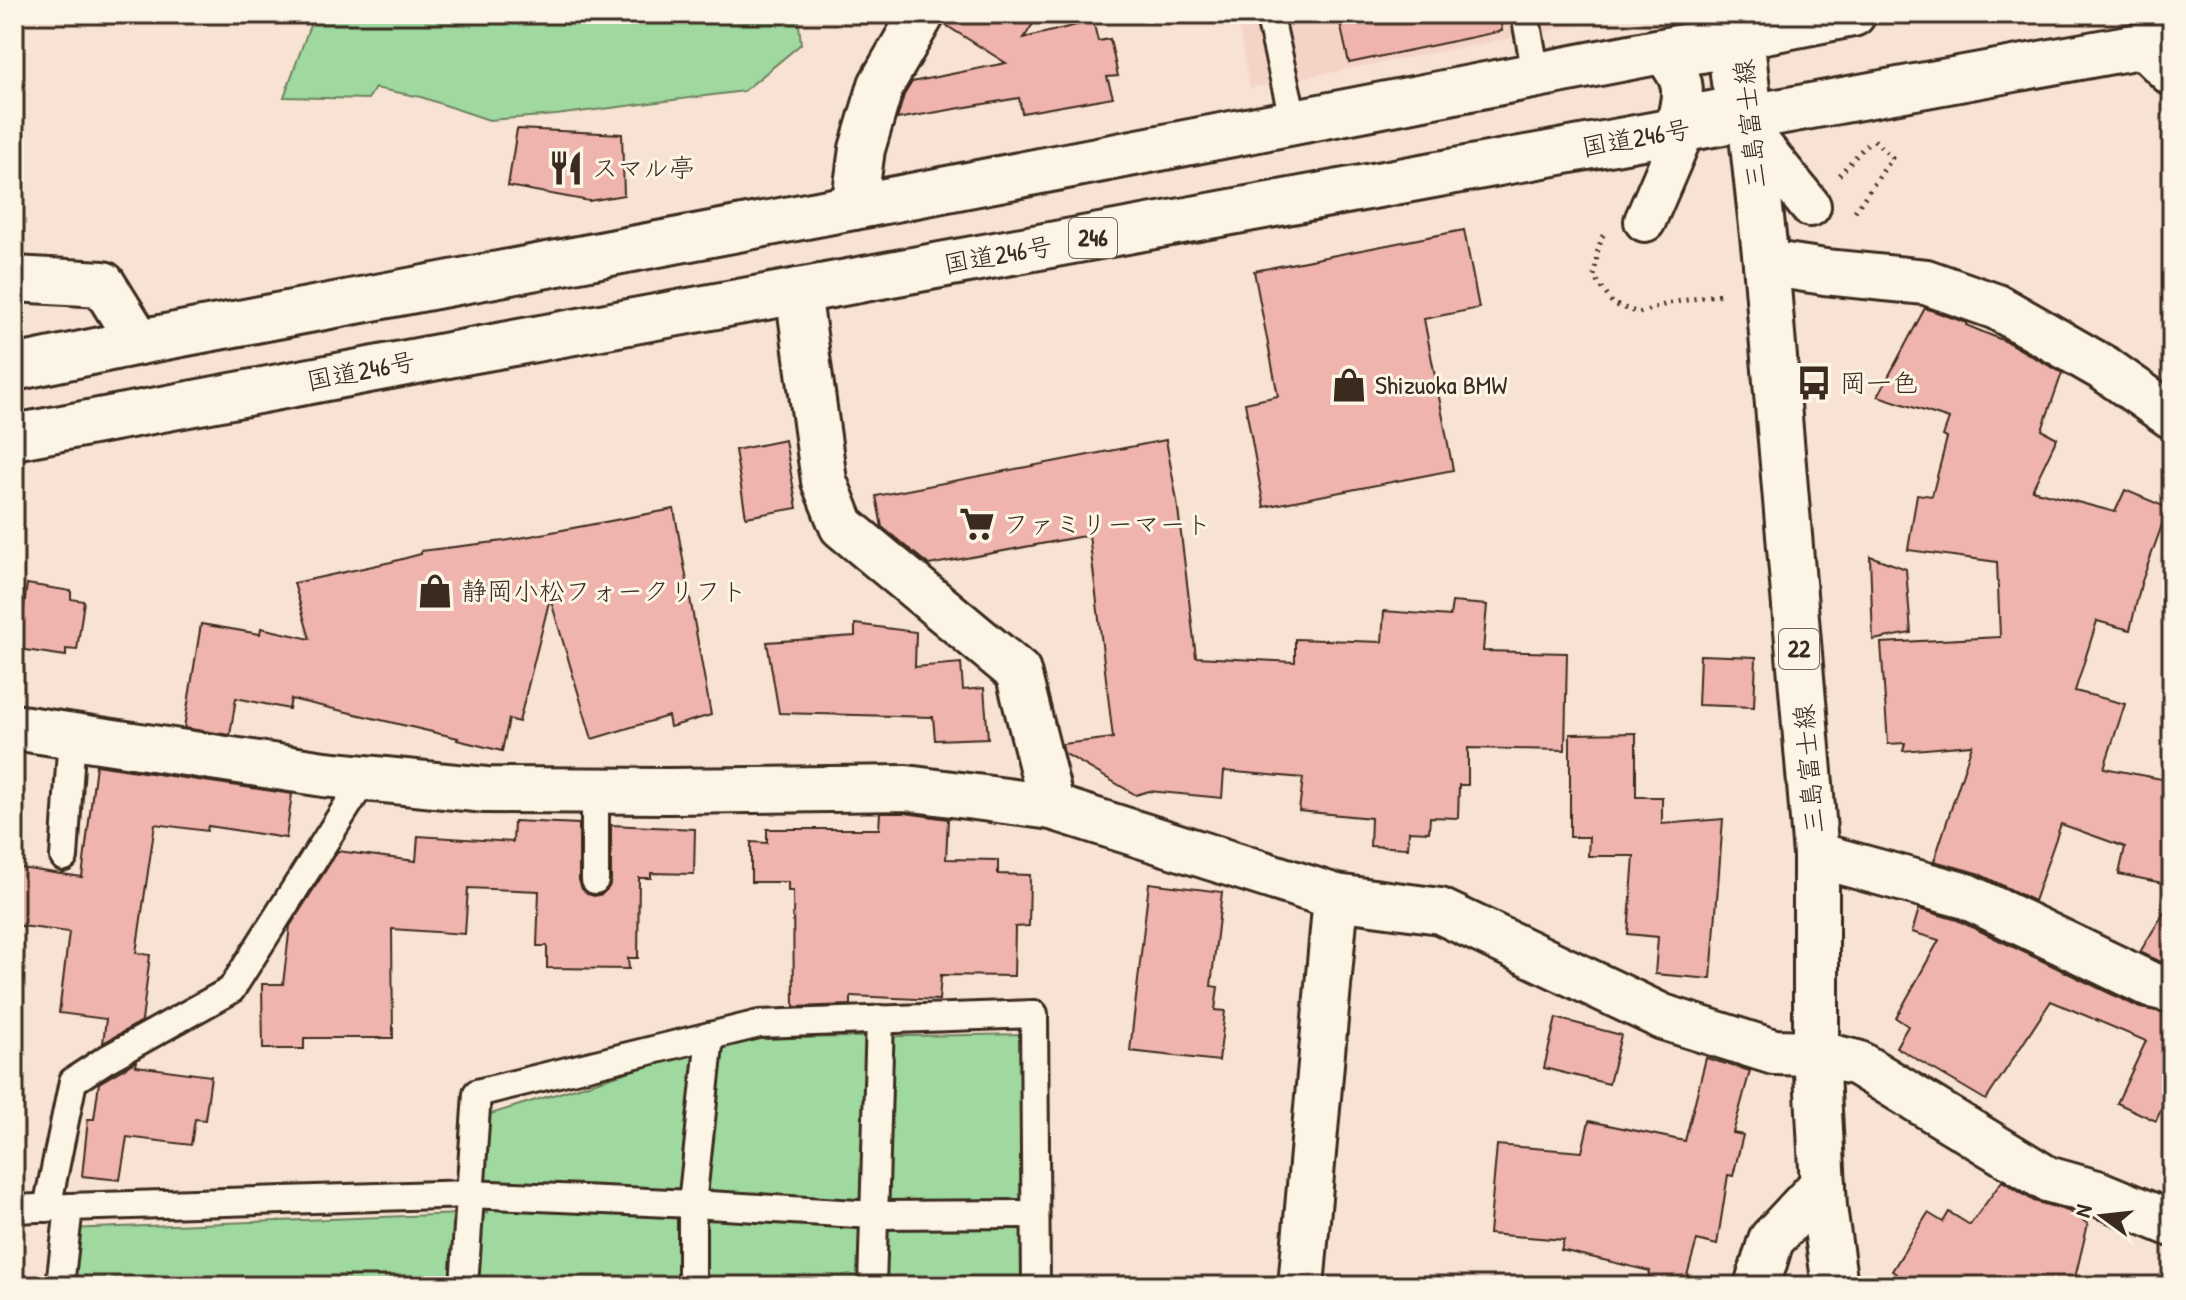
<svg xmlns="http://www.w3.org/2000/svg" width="2186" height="1300" font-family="'Patrick Hand','Klee One',sans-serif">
	<rect width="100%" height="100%" fill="#f8e2d4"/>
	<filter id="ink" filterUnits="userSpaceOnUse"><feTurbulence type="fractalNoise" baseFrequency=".0125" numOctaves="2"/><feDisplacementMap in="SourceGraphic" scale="16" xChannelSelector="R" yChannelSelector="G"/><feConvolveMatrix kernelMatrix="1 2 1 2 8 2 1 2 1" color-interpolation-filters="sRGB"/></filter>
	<g filter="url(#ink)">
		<!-- built -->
		<polygon fill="#f5d4c8" points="1236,14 1577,14 1580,25 1250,88"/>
		<!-- green -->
		<g fill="#9fd99f" stroke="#6d825e" stroke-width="2">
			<polygon points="314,14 798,14 801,44 744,91 556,115 489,120 421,97 375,88 368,99 284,97"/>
			<polygon points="1029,1034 1028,1286 61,1286 67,1229 487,1213 484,1116 736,1039"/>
		</g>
		<!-- building -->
		<g fill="#efb4ad" stroke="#3b2a1e" stroke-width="2">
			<polygon points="947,14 1039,14 1024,38 1093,21 1098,41 1110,39 1118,76 1107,77 1113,97 1022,113 1019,98 897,119 904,95 912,82 1006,63 944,24"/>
			<polygon points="1338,14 1500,14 1502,31 1349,63"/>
			<polygon points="517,129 622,134 624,195 589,201 508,186"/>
			<polygon points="1464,230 1479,308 1424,319 1453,470 1264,507 1245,403 1278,396 1254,271"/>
			<polygon points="1925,308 1967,323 1966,325 2007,342 2062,373 2042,430 2057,438 2032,490 2115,512 2125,490 2168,508 2141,584 2130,630 2097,621 2075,691 2125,704 2104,768 2172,781 2172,885 2119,874 2125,847 2061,824 2034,901 1977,873 1934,861 1972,745 1903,751 1905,743 1888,744 1881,643 2000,637 1997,562 1908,550 1917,494 1932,496 1947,438 1943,436 1949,419 1878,396"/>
			<polygon points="785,440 797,508 746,517 735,450"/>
			<polygon points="1166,440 1177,501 1196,657 1295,662 1295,639 1382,642 1384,611 1450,616 1452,602 1487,605 1483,651 1567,653 1565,750 1468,748 1468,785 1459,785 1458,818 1430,817 1429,832 1409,831 1408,848 1370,846 1371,818 1299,811 1303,778 1224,771 1222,798 1149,791 1136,795 1064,753 1062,744 1113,738 1089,535 929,565 882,527 876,496"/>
			<polygon points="674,509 711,715 670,727 668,716 592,739 550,598 519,722 509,719 502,751 457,740 458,738 291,699 289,709 236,698 230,735 184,728 201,624 260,634 261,628 310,639 294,583 391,562 421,554 421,551 504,541"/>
			<polygon points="1870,556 1906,569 1911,633 1873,640"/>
			<polygon points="27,584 71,591 71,599 84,601 77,650 66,649 66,656 18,649"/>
			<polygon points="855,624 916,632 915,667 961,663 963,690 984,688 988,738 935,740 933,717 779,713 767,642 855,636"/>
			<polygon points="1700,655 1756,657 1754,707 1698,705"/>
			<polygon points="1636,733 1636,797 1662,797 1662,824 1723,819 1711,979 1655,974 1658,937 1628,934 1634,856 1588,856 1589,837 1570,837 1570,734"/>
			<polygon points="96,765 292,794 286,838 208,826 207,831 155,824 136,953 150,955 142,1021 103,1043 106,1019 59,1013 69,932 14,925 14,867 82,877"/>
			<polygon points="880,813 905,813 948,819 946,859 998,860 998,874 1030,875 1029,926 1015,927 1014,976 941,975 939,1000 851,996 851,1005 794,1007 793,891 788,891 788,882 751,882 751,842 767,843 767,829 879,829"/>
			<polygon points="514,821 579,824 579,880 582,889 588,894 594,896 602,894 609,887 611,880 611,825 695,829 694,874 651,873 651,878 639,878 638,958 628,958 629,969 547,968 547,946 537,946 539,891 468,888 465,934 392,929 393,1038 304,1038 304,1049 263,1049 262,984 283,984 290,926 338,851 416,861 418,836 513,842"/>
			<polygon points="1149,883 1222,892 1211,986 1218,987 1215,1010 1225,1011 1219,1061 1130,1051"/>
			<polygon points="2172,899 2172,964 2159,961 2140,952"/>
			<polygon points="1919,909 1957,920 2140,1008 2172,1014 2172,1084 2156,1121 2117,1103 2146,1041 2051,1001 1986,1100 1896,1047 1908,1026 1896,1018 1939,940 1912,932"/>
			<polygon points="1556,1018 1621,1035 1609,1084 1544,1068"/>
			<polygon points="1706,1058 1750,1071 1733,1133 1743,1135 1733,1176 1728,1175 1717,1245 1697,1240 1684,1286 1647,1286 1650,1271 1561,1250 1564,1240 1489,1234 1497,1145 1582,1152 1589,1121 1685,1141"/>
			<polygon points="137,1061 136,1066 211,1076 205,1120 195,1119 191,1145 127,1137 120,1180 82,1176 88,1119 94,1119 99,1083"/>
			<polygon points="2002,1181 2034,1201 2068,1211 2088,1224 2073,1286 1915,1286 1892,1271 1928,1213 1943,1222 1949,1212 1970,1225"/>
		</g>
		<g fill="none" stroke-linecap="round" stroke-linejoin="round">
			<!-- service casing -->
			<g stroke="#3b2a1e" stroke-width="32">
				<g id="service">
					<polyline points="1269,14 1294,122"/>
					<polyline points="1525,14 1536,74"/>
					<polyline points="595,791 595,880"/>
					<polyline points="64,857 72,735"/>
					<polyline points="47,1208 73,1081 105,1060 231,990 365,778"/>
					<polyline points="14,1209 62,1207"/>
					<polyline points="60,1286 69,1207 470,1194 692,1204 874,1215 1035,1214"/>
					<polyline points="464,1286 477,1093 759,1024 1034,1014 1036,1286"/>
					<polyline points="692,1286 692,1204 710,1036"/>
					<polyline points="872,1286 880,1019"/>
				</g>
			</g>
			<!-- pedestrian casing -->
			<g stroke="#3b2a1e" stroke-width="46">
				<g id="pedestrian">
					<path d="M1734 46C1728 67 1730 84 1739 103 1722 112 1698 115 1679 114 1685 87 1683 80 1667 58Z"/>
					<polyline points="1743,123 1810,206"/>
					<polyline points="1645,221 1691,114"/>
				</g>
			</g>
			<!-- minor casing -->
			<g stroke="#3b2a1e" stroke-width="50">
				<g id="minor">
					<polyline points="2144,46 2172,73"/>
					<polyline points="854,207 862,149 881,85 922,14"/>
					<polyline points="1766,263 1825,272 1926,282 1997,307 2105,369 2172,416"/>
					<polyline points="14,279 103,284 139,342"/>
					<polyline points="798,291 824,481 842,526 1018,672 1052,807"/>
					<polyline points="14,727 324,774 486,790 668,791 906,788 1052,807 1336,897 1440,911 1663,1017 1774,1052 1816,1053 1857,1063 2047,1179 2097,1193 2172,1224"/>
					<polyline points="1816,855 1966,896 2151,985 2172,990"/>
					<polyline points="1301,1286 1336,897"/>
					<polyline points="1757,1286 1771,1240 1823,1184"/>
				</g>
			</g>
			<!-- primary casing -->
			<g stroke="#3b2a1e" stroke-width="50">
				<polyline id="primary" points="1741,14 1741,35 1766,263 1816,855 1816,1053 1824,1207 1835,1286"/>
			</g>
			<!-- trunk casing -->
			<g stroke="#3b2a1e" stroke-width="50">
				<g id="trunk">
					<polyline points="14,368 139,342 854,207 1853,14"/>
					<polyline points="14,437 470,351 2172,40"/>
				</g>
			</g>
			<!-- path -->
			<g stroke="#3b2a1e" stroke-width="5" stroke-dasharray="2 6" stroke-linecap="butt">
				<polyline points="1839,175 1867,144"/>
				<polyline points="1855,211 1892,158 1874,140"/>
				<polyline points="1603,235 1598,249 1594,276 1613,304 1639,313 1670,303 1721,294"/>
			</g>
			<!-- service -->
			<use href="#service" stroke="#fcf5e5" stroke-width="26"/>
			<!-- pedestrian -->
			<use href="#pedestrian" stroke="#fcf5e5" stroke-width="40"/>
			<!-- minor -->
			<use href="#minor" stroke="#fcf5e5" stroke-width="44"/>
			<!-- primary -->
			<use href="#primary" stroke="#fcf5e5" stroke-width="44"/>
			<!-- trunk -->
			<use href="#trunk" stroke="#fcf5e5" stroke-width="44"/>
		</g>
	</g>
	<!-- icons -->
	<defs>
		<g id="restaurant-bare" transform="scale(2.76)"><path d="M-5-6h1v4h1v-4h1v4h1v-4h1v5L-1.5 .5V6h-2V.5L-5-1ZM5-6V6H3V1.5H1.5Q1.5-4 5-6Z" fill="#3b2a1e" stroke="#fcf5e5" stroke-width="2.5" paint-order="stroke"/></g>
		<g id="bus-bare" transform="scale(2.76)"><path d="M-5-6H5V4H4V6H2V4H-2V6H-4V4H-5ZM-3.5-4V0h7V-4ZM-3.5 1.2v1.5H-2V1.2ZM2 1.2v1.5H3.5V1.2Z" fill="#3b2a1e" stroke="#fcf5e5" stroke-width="2.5" paint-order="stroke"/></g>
		<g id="shop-bare" transform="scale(2.76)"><path d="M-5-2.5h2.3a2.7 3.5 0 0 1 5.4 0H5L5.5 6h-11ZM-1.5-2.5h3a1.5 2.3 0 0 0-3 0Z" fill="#3b2a1e" stroke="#fcf5e5" stroke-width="2.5" paint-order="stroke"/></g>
		<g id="supermarket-bare" transform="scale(2.76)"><path d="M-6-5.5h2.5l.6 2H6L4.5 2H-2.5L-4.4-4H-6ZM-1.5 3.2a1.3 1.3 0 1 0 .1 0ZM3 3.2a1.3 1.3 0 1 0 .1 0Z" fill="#3b2a1e" stroke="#fcf5e5" stroke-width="2.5" paint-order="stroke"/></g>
	</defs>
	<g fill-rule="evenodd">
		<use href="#restaurant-bare" x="566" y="168"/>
		<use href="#bus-bare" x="1814" y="383"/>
		<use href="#shop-bare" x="1349" y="385"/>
		<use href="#supermarket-bare" x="977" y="524"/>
		<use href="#shop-bare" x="435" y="591"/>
	</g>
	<g text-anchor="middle" stroke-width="6" stroke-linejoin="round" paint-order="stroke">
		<!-- shield labels -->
		<g fill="#fcf5e5" stroke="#75675a" stroke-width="2">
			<rect x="1069" y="218" width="48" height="40" rx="6"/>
			<rect x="1779" y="629" width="40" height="40" rx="6"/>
		</g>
		<g font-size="24" font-weight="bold" fill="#3b2a1e">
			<text x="1093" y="246">246</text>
			<text x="1799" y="657">22</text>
		</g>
		<!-- street labels -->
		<g font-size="26" fill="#3b2a1e" stroke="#fcf5e5">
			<text transform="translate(1750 124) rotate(-96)" y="9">三島富士線</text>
			<text transform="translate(1636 138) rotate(-10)" y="9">国道246号</text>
			<text transform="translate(998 255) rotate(-10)" y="9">国道246号</text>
			<text transform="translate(361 371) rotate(-11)" y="9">国道246号</text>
			<text transform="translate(1809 769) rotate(-95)" y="9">三島富士線</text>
		</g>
		<!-- poi labels -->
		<g font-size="26" fill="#3b2a1e" stroke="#fcf5e5" text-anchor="start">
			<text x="592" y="177">スマル亭</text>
			<text x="1840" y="392">岡一色</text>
			<text x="1375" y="394">Shizuoka BMW</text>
			<text x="1003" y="533">ファミリーマート</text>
			<text x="461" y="600">静岡小松フォークリフト</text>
		</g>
	</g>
	<!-- margin -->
	<rect width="2186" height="1300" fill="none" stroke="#fcf5e5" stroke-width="48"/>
	<rect x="24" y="24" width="2138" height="1252" fill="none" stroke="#3b2a1e" stroke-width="3" filter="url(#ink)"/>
	<!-- north arrow -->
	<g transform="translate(2102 1216) rotate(285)" stroke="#fcf5e5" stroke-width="6" paint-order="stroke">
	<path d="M0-6L14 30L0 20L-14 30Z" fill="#3b2a1e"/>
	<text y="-12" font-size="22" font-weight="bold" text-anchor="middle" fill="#3b2a1e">N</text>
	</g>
</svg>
